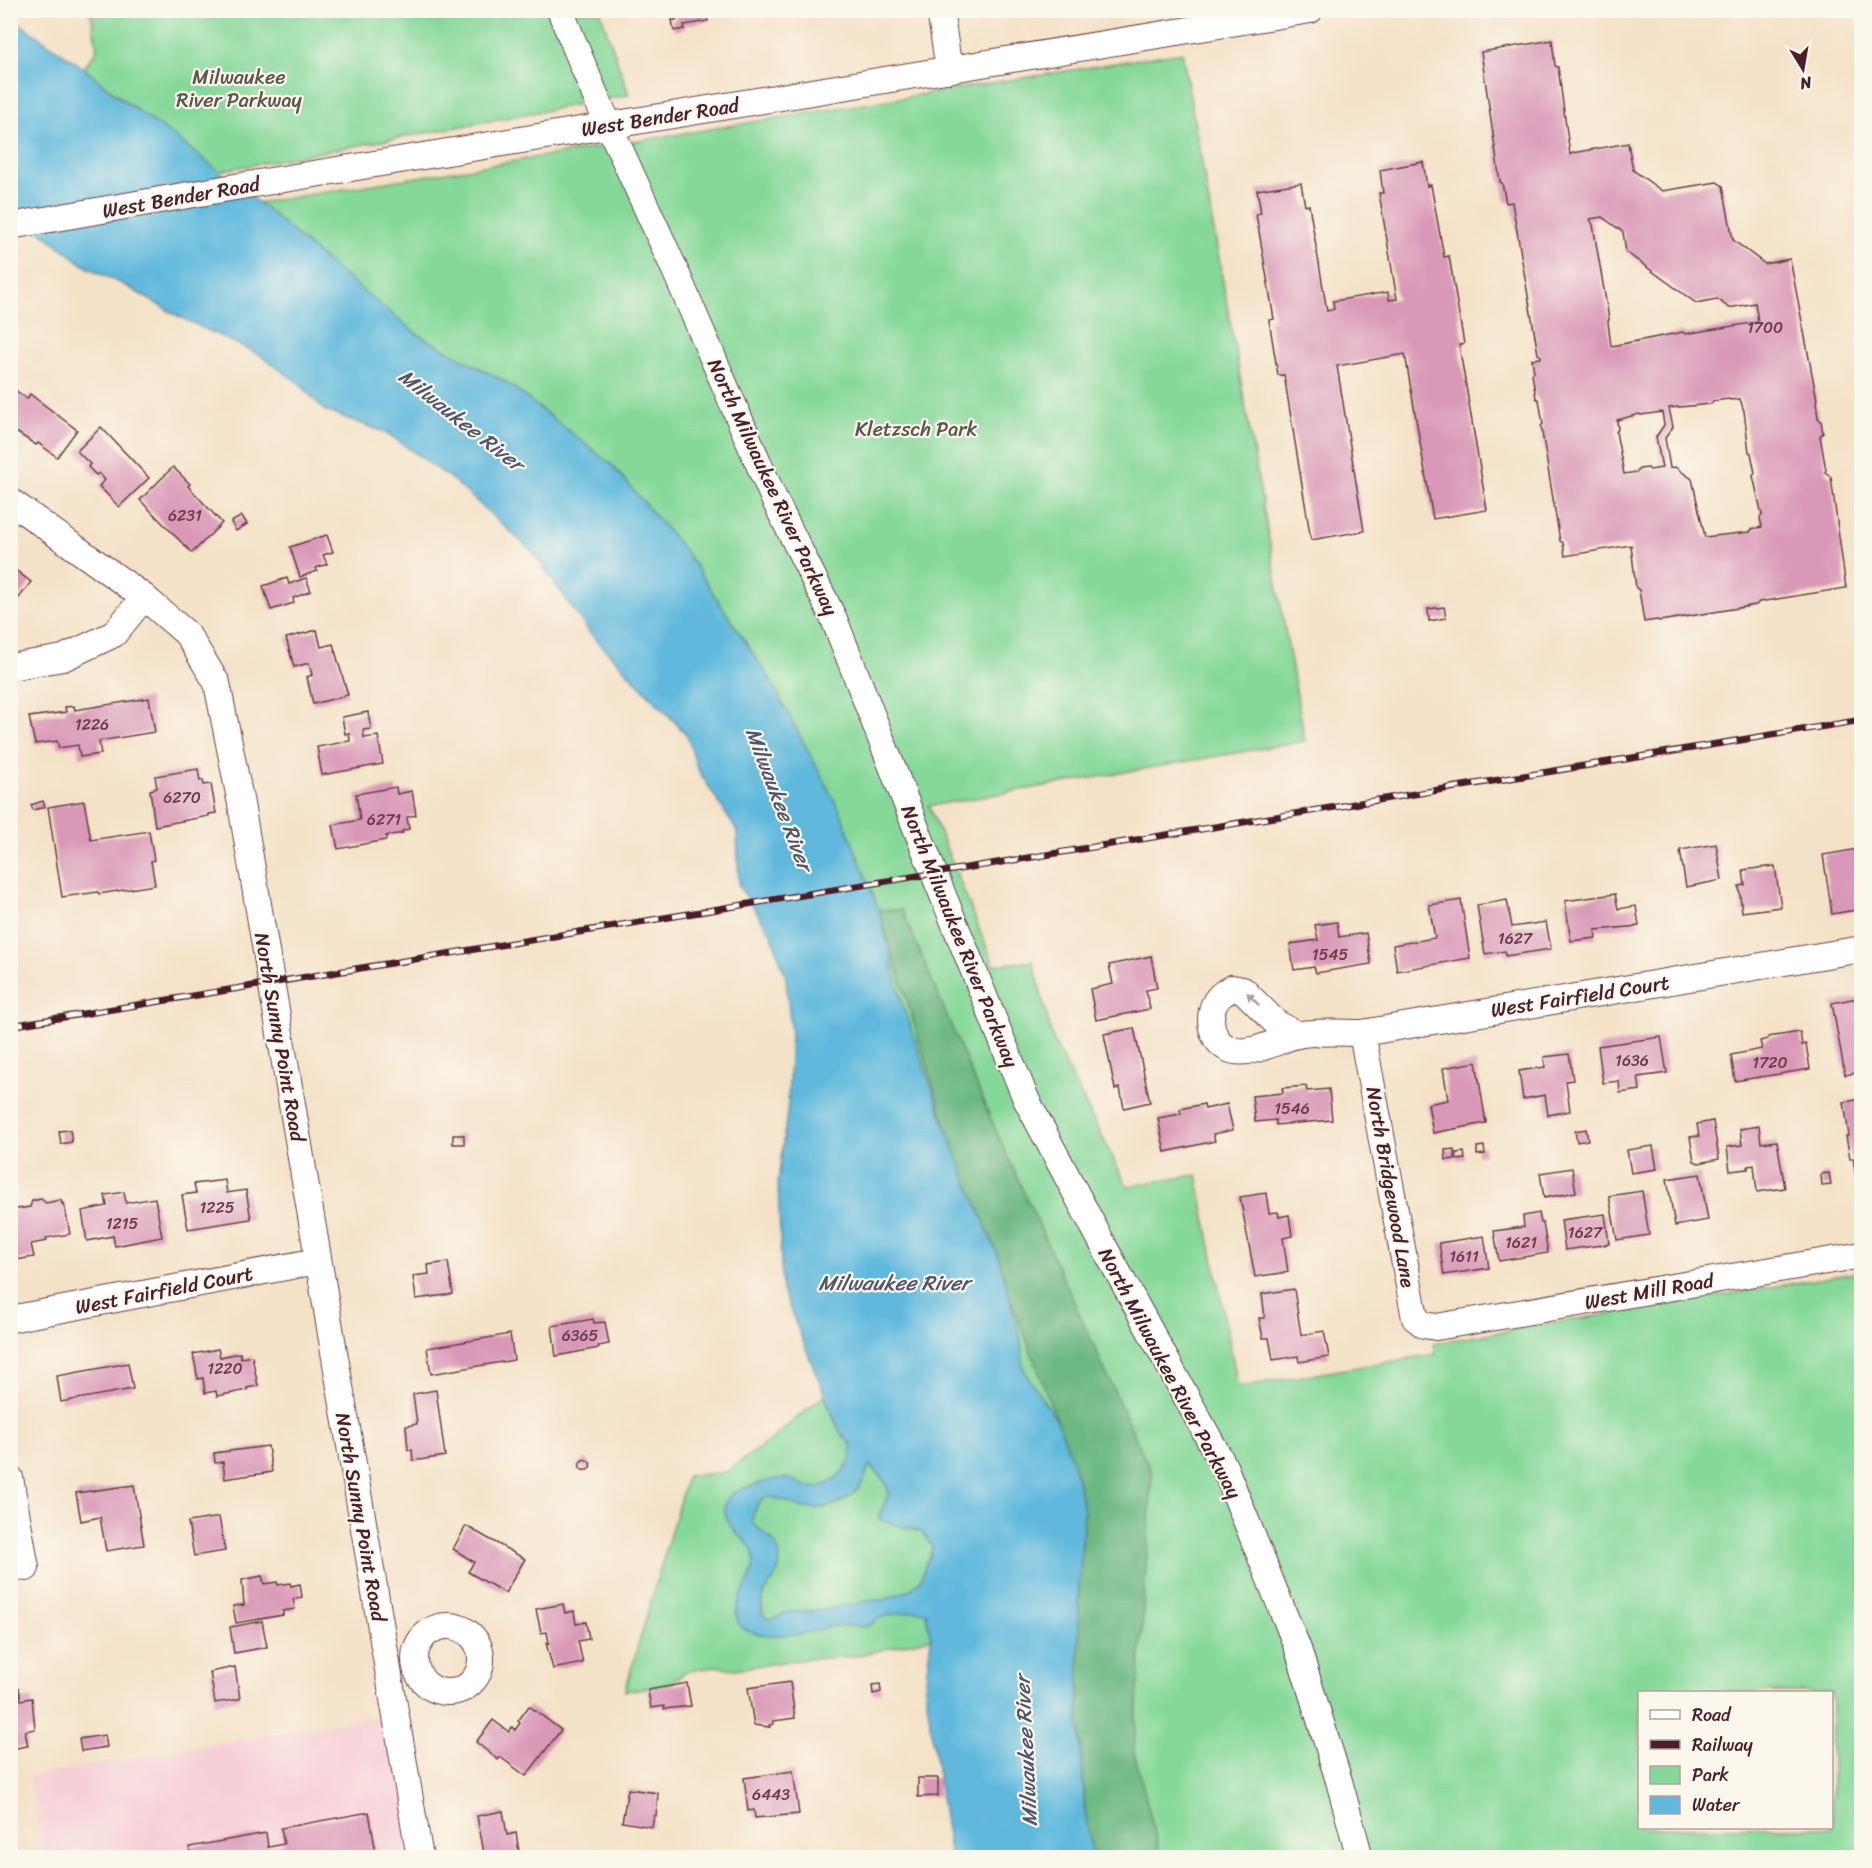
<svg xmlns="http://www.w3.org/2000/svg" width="1872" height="1868" font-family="Sriracha,sans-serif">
	<rect width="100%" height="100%" fill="#fbf7ec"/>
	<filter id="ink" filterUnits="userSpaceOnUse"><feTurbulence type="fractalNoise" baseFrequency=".0167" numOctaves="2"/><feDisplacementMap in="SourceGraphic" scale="12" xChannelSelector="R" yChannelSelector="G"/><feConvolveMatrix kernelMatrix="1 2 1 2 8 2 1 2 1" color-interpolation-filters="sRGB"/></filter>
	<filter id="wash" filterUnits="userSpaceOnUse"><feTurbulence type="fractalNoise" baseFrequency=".008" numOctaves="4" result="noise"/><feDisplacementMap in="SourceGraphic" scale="24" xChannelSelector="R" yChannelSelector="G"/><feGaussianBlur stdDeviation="1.35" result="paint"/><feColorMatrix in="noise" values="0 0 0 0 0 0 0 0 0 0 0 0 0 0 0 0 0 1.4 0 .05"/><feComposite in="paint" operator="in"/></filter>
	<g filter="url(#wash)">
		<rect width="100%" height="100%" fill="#f4e2c8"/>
		<!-- built -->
		<polygon fill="#f6cfd7" points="395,1713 420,1857 44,1857 29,1776"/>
		<!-- green -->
		<g fill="#85d89a" stroke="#687c62" stroke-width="1.5" fill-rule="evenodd">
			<path d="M91 11H600L629 95 219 171C174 137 127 105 84 68L97 50Z"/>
			<path d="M1182 52 1305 741 929 806 994 965 1033 961 1053 1040 1127 1186 1197 1175 1238 1387 1436 1354 1434 1343 1861 1272V1857H1018L779 811 326 261 258 203ZM1640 1692H1832V1828H1640Z"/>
			<path d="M824 1396 840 1432 885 1482 889 1493 879 1516 880 1520 922 1532 932 1546C931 1554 929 1556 926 1563 920 1583 927 1618 931 1638L855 1656 797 1660 735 1669 714 1666 685 1672 671 1684 625 1691 687 1476 726 1472 769 1441Z"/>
		</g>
		<!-- forest -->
		<polygon fill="#6cb882" stroke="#5b6c56" stroke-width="1.5" points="879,910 902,910 996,1131 1152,1474 1134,1752 1161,1857 1093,1857 1085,1812 1079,1718 1079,1586 1084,1511 1073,1462 951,1142"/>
		<!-- water -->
		<path fill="#60b9dd" stroke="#556c84" stroke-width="1.5" fill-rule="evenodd" d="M10 17 84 68 117 96 164 129 219 171 274 215 326 261 417 334 509 384 612 465 686 552 768 676 840 811 879 910 903 1006 951 1142 999 1258 1021 1340 1024 1371 1058 1422 1073 1462 1084 1510 1079 1586V1718L1085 1812 1093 1857H950L925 1687 931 1639 926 1612C918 1609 886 1615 878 1619 874 1622 871 1625 867 1626 861 1628 858 1626 853 1626 845 1625 834 1626 826 1628 821 1629 817 1631 813 1632 797 1635 749 1640 739 1624 727 1602 762 1577 752 1550 748 1542 737 1535 731 1526 712 1498 738 1489 761 1483 769 1481 776 1478 784 1478 793 1478 801 1485 809 1487 825 1490 848 1473 851 1457 852 1453 851 1448 851 1444L840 1432 782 1289 778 1182 788 1104 791 1035 786 978 772 935 739 886 737 831 697 768 687 735 590 633 533 552 454 481 387 433 324 410 299 383 258 354 178 316 128 287 87 267 11 209ZM870 1464 885 1482 889 1493 879 1516 880 1520 922 1532 932 1546 931 1555 926 1563 921 1580 910 1590 883 1600H869L857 1604 843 1605 828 1610 788 1612 773 1619 765 1618C750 1588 789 1582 778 1549 774 1537 759 1532 752 1522 754 1512 757 1498 769 1497 781 1497 794 1506 806 1508 828 1511 851 1501 863 1482 866 1477 867 1470 870 1464Z"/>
		<g id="blocks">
			<!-- building -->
			<g fill="#d998b7" fill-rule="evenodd">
				<polygon points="89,10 100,10 100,17 88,16"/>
				<polygon points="674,10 706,10 708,21 684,25 685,29 674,31 672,20 676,20"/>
				<path d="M1552 40 1555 66 1558 67 1570 155 1573 153 1628 143 1633 170 1662 191 1717 182 1723 186 1733 240 1765 264 1790 259 1817 400 1816 402 1818 418 1821 421 1823 433 1820 436 1826 470 1825 472 1831 477 1846 588 1759 602 1756 605 1660 621 1657 620 1644 622 1639 590 1636 588 1631 545 1565 556 1563 543 1560 541 1541 426 1543 424 1539 400 1536 398 1532 374 1534 372 1532 359 1541 358V356L1538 354 1512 202 1506 203 1502 183 1500 182 1481 52ZM1602 217 1623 232 1626 252 1696 303 1717 299 1729 308 1755 303 1758 322 1685 334 1683 332 1611 346 1608 322 1609 319 1593 225 1590 219ZM1729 399 1731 400 1740 399 1744 411 1749 452 1751 453 1755 473 1753 476 1762 515 1760 518 1762 527 1752 529 1750 532 1705 537 1692 479 1675 467 1670 468 1665 438 1673 427 1669 408 1711 404 1713 401ZM1662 412 1664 425 1656 437 1662 468 1650 470 1648 468 1639 469 1637 472 1624 474 1616 432 1618 429 1617 420 1639 414 1641 415Z"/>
				<polygon points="1423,162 1427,186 1431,185 1444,257 1449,256 1464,344 1459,345 1487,510 1433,519 1405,354 1337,366 1364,531 1311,540 1284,375 1278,375 1269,320 1274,319 1256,214 1261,213 1257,190 1301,183 1305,206 1309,205 1327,311 1334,309 1333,301 1388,292 1389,300 1397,299 1379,193 1383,193 1380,170"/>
				<polygon points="10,386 27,399 30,394 77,430 57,457 38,443 36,445 10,428"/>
				<polygon points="101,427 149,478 119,507 99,486 105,480 99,473 96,475 88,467 90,464 77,451"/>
				<polygon points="173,467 190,484 188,486 222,523 192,553 140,500"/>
				<polygon points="242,516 247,524 236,531 231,522"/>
				<polygon points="327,535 333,552 323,555 327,564 316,568 317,571 300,577 290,547"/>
				<polygon points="10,566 31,582 12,607 10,606"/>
				<polygon points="287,578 289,584 306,578 311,591 293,598 294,603 271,610 263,586"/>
				<polygon points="1444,607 1446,618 1429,621 1428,609"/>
				<polygon points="317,630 321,647 333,644 348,695 313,704 307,677 312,675 309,663 294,667 286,638"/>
				<polygon points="149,698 155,732 99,741 101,754 80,757 78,745 59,748 57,741 35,744 29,717 66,712 65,707 74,706 75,710"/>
				<polygon points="368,712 371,729 363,730 364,738 378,736 383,764 322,775 317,747 350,741 349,733 345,734 342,717"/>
				<polygon points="198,769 200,781 203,780 204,785 211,784 216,813 209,814 209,816 155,826 150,790 157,788 155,776"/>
				<polygon points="396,787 397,794 412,791 416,815 407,817 409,829 402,831 403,833 386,836 386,840 338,849 333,825 360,820 356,794"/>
				<polygon points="43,801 45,807 33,810 31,805"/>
				<polygon points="84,801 91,840 149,831 154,860 151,861 155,885 99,894 98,892 62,897 48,807"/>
				<polygon points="1716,844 1722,880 1686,887 1680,850"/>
				<polygon points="1858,849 1862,868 1862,909 1832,914 1823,855"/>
				<polygon points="1775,866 1781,907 1742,912 1739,886 1745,885 1743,870"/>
				<polygon points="1615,894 1618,909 1636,906 1639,926 1595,930 1596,938 1571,941 1565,901"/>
				<polygon points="1461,900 1470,958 1397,971 1393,945 1435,938 1429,905"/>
				<polygon points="1507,900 1512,927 1546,922 1551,949 1506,956 1505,951 1485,954 1477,905"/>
				<polygon points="1337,922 1339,937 1366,933 1371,964 1316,973 1314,967 1294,970 1290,944 1318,940 1315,925"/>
				<polygon points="1151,956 1157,988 1146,990 1150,1009 1096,1020 1090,989 1113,984 1109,965"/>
				<polygon points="1862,997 1862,1072 1845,1075 1832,1003"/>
				<polygon points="1134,1028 1150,1102 1124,1108 1120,1088 1115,1089 1104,1034"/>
				<polygon points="1800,1032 1802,1045 1806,1044 1810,1069 1735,1081 1731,1055 1762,1049 1760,1041 1768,1039 1768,1037"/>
				<polygon points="1661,1037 1667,1073 1638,1077 1640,1090 1620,1093 1619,1081 1603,1083 1598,1046"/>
				<polygon points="1569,1054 1573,1080 1566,1081 1570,1111 1548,1115 1545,1095 1523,1099 1519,1071 1545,1067 1544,1057"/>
				<polygon points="1476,1062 1486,1123 1433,1133 1428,1104 1448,1100 1443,1068"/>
				<polygon points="1306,1086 1307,1091 1329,1089 1332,1120 1276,1125 1276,1120 1255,1122 1252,1096 1283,1093 1282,1088"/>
				<polygon points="1862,1099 1862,1192 1858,1192 1853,1158 1850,1159 1846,1136 1849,1136 1844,1102"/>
				<polygon points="1204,1104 1205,1109 1227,1104 1233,1130 1213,1134 1215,1141 1165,1152 1158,1118 1181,1114 1180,1109"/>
				<polygon points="1713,1121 1719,1159 1699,1163 1694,1161 1690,1137 1699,1136 1697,1124"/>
				<polygon points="1759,1126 1761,1143 1777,1141 1785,1188 1757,1192 1754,1165 1748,1166 1748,1169 1730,1171 1727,1147 1742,1145 1740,1129"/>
				<polygon points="1586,1129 1588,1140 1577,1142 1575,1131"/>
				<polygon points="70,1130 72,1142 61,1144 59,1131"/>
				<rect x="453" y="1135" width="11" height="9"/>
				<polygon points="1484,1146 1485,1154 1477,1155 1477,1147"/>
				<polygon points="1653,1146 1657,1169 1631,1173 1627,1150"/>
				<polygon points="1454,1149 1455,1159 1446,1160 1445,1150"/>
				<polygon points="1464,1152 1465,1159 1457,1160 1456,1153"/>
				<polygon points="1572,1168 1576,1192 1544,1198 1540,1173"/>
				<polygon points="1829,1173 1831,1185 1822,1186 1821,1174"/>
				<polygon points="1700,1174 1708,1220 1675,1226 1667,1179"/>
				<polygon points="225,1180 227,1193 246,1190 251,1219 188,1229 182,1195 196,1193 194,1184"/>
				<polygon points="1642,1191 1649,1235 1617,1240 1609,1196"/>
				<polygon points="124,1192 126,1203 155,1198 162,1237 115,1246 113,1236 87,1241 82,1211 107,1206 105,1195"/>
				<polygon points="1266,1193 1269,1213 1278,1212 1279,1217 1289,1215 1292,1236 1283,1238 1288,1272 1255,1277 1240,1197"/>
				<polygon points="41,1199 46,1203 61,1200 62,1204 64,1203 70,1234 46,1238 47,1241 31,1244 34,1257 10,1261 10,1210 30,1207 32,1201"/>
				<polygon points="1539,1213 1541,1223 1543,1223 1548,1253 1499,1261 1494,1231 1524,1227 1523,1216"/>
				<polygon points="1605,1214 1609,1244 1565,1250 1561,1220"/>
				<polygon points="1484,1236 1489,1268 1444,1275 1439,1243"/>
				<polygon points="448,1262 453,1294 416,1299 413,1276 429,1274 428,1265"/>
				<polygon points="1294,1289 1301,1335 1324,1331 1329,1357 1299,1362 1298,1356 1273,1360 1269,1338 1263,1338 1259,1318 1265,1318 1262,1294"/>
				<polygon points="593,1319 594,1323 605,1322 609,1344 598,1346 599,1348 556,1356 552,1326"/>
				<polygon points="510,1334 514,1360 431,1374 427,1348"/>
				<polygon points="218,1349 220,1357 240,1353 241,1358 252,1356 258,1386 247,1388 247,1390 217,1396 216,1391 205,1393 203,1378 198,1379 193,1354"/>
				<polygon points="128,1363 133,1389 61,1402 57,1376"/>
				<polygon points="436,1390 445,1456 413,1461 412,1450 408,1450 406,1426 417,1424 413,1394"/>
				<polygon points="268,1446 272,1472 225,1479 223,1462 215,1463 214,1453"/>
				<circle cx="585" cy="1465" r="5.5"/>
				<polygon points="134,1485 144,1545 106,1551 100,1517 81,1521 76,1493"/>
				<polygon points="219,1517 225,1551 194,1556 188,1522"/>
				<polygon points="466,1526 525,1559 505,1593 468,1572 474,1562 453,1549"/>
				<polygon points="262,1576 264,1584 277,1582 278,1585 290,1583 291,1586 300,1584 302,1597 293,1599 295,1609 283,1611 283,1615 236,1623 233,1606 244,1605 242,1580"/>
				<polygon points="563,1604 565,1613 574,1611 576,1624 586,1622 589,1639 578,1641 583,1663 553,1669 546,1643 549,1643 547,1632 541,1633 536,1609"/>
				<polygon points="262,1621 267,1647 234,1653 230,1627"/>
				<polygon points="235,1667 240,1699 215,1703 210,1672"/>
				<polygon points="790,1682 795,1718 773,1721 774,1724 769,1725 770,1727 754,1725 748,1688"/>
				<polygon points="687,1683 691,1706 664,1709 664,1706 651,1708 648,1690"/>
				<polygon points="880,1684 881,1692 873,1694 872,1685"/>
				<polygon points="19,1688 21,1700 32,1698 35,1729 25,1731 28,1746 10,1749 10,1690"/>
				<polygon points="529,1706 561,1730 526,1776 500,1757 498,1760 476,1742 493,1720 509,1732 512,1727 515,1730 520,1723 518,1721"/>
				<polygon points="105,1735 107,1747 81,1751 79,1739"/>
				<polygon points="793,1771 799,1814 755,1818 754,1810 748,1811 744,1778"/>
				<polygon points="918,1778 938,1778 938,1796 918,1797"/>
				<polygon points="628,1789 658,1793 656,1816 654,1816 652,1827 622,1822"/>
				<polygon points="503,1811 507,1835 516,1833 520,1858 485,1858 477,1816"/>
				<polygon points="369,1812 377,1858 191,1858 189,1847 266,1833 268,1847 284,1844 281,1828"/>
			</g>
		</g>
	</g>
	<g filter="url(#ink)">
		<use href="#blocks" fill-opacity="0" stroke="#643c43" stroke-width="1.5"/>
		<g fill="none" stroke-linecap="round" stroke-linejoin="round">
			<!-- minor casing -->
			<g stroke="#643c43" stroke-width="28">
				<g id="minor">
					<polyline points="560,10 596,97 674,268 774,499 834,619 931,866 1026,1099 1108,1254 1224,1466 1298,1649 1339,1781 1360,1858"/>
					<polyline points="940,10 949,70"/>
					<polyline points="10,226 229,188 1310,10"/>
					<polyline points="10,501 144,597 187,634 217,683 241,804 420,1858"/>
					<polyline points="10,667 63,658 114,634 144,597"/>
					<polyline points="1362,1033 1415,1318 1424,1325 1436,1327 1862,1255"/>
					<path d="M1298 1035 1276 1023 1243 990 1232 988C1222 993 1214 1000 1212 1011 1210 1020 1211 1029 1216 1038 1236 1067 1273 1041 1297 1035 1314 1031 1344 1033 1362 1033L1862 949"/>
					<polyline points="10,1319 318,1261"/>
					<polyline points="10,1478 26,1568"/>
					<circle cx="448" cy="1659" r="33"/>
				</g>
			</g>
			<!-- minor -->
			<use href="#minor" stroke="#fff" stroke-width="26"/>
			<!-- rail casing -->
			<g stroke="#4a1f2b" stroke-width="7">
				<polyline id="rail" points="10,1026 1862,720"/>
			</g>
			<!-- rail -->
			<use href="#rail" stroke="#fbf7ec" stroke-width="4.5" stroke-dasharray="14" stroke-linecap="butt"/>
		</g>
		<!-- one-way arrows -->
		<defs><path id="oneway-solid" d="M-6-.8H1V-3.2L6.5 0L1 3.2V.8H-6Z" transform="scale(1.5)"/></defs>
		<use fill="#ae9aa0" href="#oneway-solid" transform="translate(1253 999) rotate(-135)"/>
	</g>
	<g text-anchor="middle" stroke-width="4.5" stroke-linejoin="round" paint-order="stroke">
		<!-- number labels -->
		<g font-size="16" fill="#6e3d4e">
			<text x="1765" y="333">1700</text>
			<text x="185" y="521">6231</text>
			<text x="92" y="730">1226</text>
			<text x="182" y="803">6270</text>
			<text x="384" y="825">6271</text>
			<text x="1515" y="944">1627</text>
			<text x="1330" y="960">1545</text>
			<text x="1632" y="1066">1636</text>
			<text x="1770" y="1068">1720</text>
			<text x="1292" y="1114">1546</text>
			<text x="217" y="1213">1225</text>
			<text x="122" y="1229">1215</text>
			<text x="1585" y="1238">1627</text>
			<text x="1521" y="1248">1621</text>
			<text x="1464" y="1262">1611</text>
			<text x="580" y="1341">6365</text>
			<text x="225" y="1374">1220</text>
			<text x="771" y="1800">6443</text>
		</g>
		<!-- park labels -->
		<g font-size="20" fill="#5c564c" stroke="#fbf7ec">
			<text x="239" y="84">Milwaukee<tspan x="239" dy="23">River Parkway</tspan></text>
			<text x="916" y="436">Kletzsch Park</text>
		</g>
		<!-- street labels -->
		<g font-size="20" fill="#4a1f2b" stroke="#fbf7ec">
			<text transform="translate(660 117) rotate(-9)" y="7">West Bender Road</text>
			<text transform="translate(181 197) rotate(-10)" y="7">West Bender Road</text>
			<text transform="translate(773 487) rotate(65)" y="7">North Milwaukee River Parkway</text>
			<text transform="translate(960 936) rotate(68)" y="7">North Milwaukee River Parkway</text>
			<text transform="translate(1580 996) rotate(-9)" y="7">West Fairfield Court</text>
			<text transform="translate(280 1037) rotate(80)" y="7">North Sunny Point Road</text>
			<text transform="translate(1391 1187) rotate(80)" y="7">North Bridgewood Lane</text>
			<text transform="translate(164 1290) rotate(-11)" y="7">West Fairfield Court</text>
			<text transform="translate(1649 1291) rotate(-10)" y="7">West Mill Road</text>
			<text transform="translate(1170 1373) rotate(62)" y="7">North Milwaukee River Parkway</text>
			<text transform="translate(361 1517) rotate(80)" y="7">North Sunny Point Road</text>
		</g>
		<!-- water labels -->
		<g font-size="21" font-style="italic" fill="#525569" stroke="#fbf7ec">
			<text transform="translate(461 420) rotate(38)" y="7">Milwaukee River</text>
			<text transform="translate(779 799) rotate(69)" y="7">Milwaukee River</text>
			<text x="894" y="1290">Milwaukee River</text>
			<text transform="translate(1026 1751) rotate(-93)" y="7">Milwaukee River</text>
		</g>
	</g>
	<!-- margin -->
	<rect width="1872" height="1868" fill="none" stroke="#fbf7ec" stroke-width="36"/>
	<!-- legend -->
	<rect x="1638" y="1691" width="195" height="138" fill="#fbf7ec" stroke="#b4a19f" stroke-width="1.5"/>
	<rect x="1650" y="1710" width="30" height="9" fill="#ffffff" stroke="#b4a19f" stroke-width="1.5"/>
	<text x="1692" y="1721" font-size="18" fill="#4a1f2b">Road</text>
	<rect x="1650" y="1740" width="30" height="9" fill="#4a1f2b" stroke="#b4a19f" stroke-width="1.5"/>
	<text x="1692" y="1751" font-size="18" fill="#4a1f2b">Railway</text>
	<rect x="1650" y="1766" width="30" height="18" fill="#85d89a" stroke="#b4a19f" stroke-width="1.5"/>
	<text x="1692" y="1781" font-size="18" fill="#4a1f2b">Park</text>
	<rect x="1650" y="1796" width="30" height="18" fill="#60b9dd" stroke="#b4a19f" stroke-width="1.5"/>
	<text x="1692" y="1811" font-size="18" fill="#4a1f2b">Water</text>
	<!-- north arrow -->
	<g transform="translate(1803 69) rotate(169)" stroke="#fbf7ec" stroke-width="4.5" paint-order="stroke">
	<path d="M0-4.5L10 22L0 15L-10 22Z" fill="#4a1f2b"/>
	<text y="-9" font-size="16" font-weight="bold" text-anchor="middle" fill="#4a1f2b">N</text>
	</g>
</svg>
